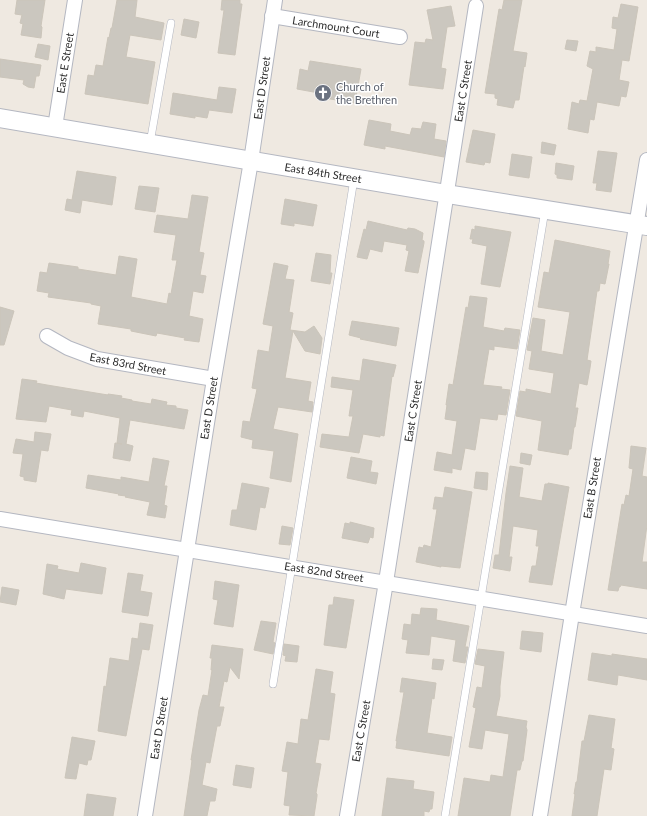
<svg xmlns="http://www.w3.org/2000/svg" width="647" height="816" font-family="Lato,sans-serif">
	<rect width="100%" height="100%" fill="#efe9e1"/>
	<!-- building -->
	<g fill="#cbc7bf" stroke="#cbc5ba">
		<polygon points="17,0 45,0 41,26 42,27 41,38 21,35 23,24 20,23 22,15 15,14"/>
		<polygon points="117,0 137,0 135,17 164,23 161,40 130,35 126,57 155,62 148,104 85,94 88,75 94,76 96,65 103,66 108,37 109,38 111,28 112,28"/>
		<polygon points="222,0 240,0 240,4 242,4 235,55 218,53 224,10 221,10"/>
		<polygon points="504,0 522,0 513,51 527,53 525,67 524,66 519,100 515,100 513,108 497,105 498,99 495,98 495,94 485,93 499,9 502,10"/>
		<polygon points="621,4 638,7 629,61 622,60 619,80 629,82 626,97 621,96 619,106 597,102 594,120 590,119 588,133 568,129 572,102 579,104 580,100 587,101 593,69 587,66 590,51 596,52 596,47 614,50 617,29 612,28 613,17 618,18"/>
		<polygon points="451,6 455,26 447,27 441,68 446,69 443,89 409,85 415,42 425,43 426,39 433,40 427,10"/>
		<polygon points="184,19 199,22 196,38 181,35"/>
		<polygon points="567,40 578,41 576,51 565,49"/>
		<polygon points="38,44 50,46 48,60 35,57"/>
		<polygon points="0,59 41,65 39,76 36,76 34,88 28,87 23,84 24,80 0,77"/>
		<polygon points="310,61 361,69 355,103 318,97 319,93 297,89 300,69 308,71"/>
		<polygon points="219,87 236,89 232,113 209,110 207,118 195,116 195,118 170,114 173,93 217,100"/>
		<polygon points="369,120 391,124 390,131 410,135 412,128 421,129 423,122 436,124 434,139 446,141 444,157 385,146 385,149 364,145"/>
		<polygon points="473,130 495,134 490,163 485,162 484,165 466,162"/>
		<polygon points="542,142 556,145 554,155 541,153"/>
		<polygon points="598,151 617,153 611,192 596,190 597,183 593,183"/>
		<polygon points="512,154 532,157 529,178 509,175"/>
		<polygon points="556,163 574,166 572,180 557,178 557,175 555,174"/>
		<polygon points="77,171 116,177 112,205 82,200 80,213 65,210 67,199 72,200"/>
		<polygon points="139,186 159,188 155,212 135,209"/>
		<polygon points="192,195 208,197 199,252 204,253 200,275 206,276 203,293 193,291 189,316 203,319 199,342 184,340 185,338 157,333 156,336 131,331 131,329 98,324 101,306 91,304 91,303 48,297 49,293 37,291 40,272 47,273 49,263 78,267 78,269 116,275 119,256 137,259 131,297 167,304 169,293 171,294 177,260 172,260 176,235 154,232 157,215 188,219"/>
		<polygon points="285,199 317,205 313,226 294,223 294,226 281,224"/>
		<polygon points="368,221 407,230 408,228 415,229 423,233 422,240 424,241 424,243 418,273 405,271 409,251 406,250 407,245 384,241 382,252 370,249 367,259 357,257 364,229 366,230"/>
		<polygon points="475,226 511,232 500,287 481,284 487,246 472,243 473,239 470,239 472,229 475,230"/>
		<polygon points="555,240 610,251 608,264 609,264 605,284 600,283 599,291 597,291 587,360 591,361 590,368 587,385 579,383 575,408 578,408 575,427 574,427 571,449 569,449 568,455 538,450 542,421 516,416 520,391 526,392 526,389 551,394 554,373 529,369 532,351 527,350 533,318 545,320 541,351 563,355 570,312 538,307 544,272 549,273"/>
		<polygon points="316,253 331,255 330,273 332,273 330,284 311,281"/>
		<polygon points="274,263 288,266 285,279 294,280 289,312 293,313 290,330 305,332 314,326 322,338 320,354 305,351 293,331 285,378 311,382 308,401 313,402 312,412 278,407 273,429 298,434 291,482 270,478 274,451 252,448 253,440 241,437 243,421 250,422 257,389 252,388 258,350 269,352 273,326 263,324"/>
		<polygon points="470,296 487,298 483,327 504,331 505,328 520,330 517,349 494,346 494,350 489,349 483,385 502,387 501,389 510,390 506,415 498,414 497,420 480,418 475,450 465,448 461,470 452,468 452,473 434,470 437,452 452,455 457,421 445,419 447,405 446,405 449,384 453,385 466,307 468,308"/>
		<polygon points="0,307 14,311 4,345 0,345"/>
		<polygon points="352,321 399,328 396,346 360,339 361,338 349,335"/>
		<polygon points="363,359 396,365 393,377 392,376 384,436 380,435 380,437 363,434 359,453 320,447 322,434 349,437 353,416 349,416 353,390 331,387 332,377 360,381"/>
		<polygon points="22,379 37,381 36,383 47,385 108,395 108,394 122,396 121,398 132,400 132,401 151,404 152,399 167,402 166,405 176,406 176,408 188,410 184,429 130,420 126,444 133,446 130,461 113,458 115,443 122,444 117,443 120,418 84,411 83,417 71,415 72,410 49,406 46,422 16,419"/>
		<polygon points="35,432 51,434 48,451 41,450 36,482 24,480 24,477 20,476 23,454 13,453 16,439 34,442"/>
		<polygon points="631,446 646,448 642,476 647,477 647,525 642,562 647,562 647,589 621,585 620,587 619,587 618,591 608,590 622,504 624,505 626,495 629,496 633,469 629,468"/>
		<polygon points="521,453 532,455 530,465 520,463"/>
		<polygon points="351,457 372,461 370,472 378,473 376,484 347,478"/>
		<polygon points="153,458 169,461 164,486 167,486 164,505 167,506 165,518 147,515 150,502 125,497 126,496 118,495 119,494 86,488 88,475 121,480 121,477 149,482"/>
		<polygon points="510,466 523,468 519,497 542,501 545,484 548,484 548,483 569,487 552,585 529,582 532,566 536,566 539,546 536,546 538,530 513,526 509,557 512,557 510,571 493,568 495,555 499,555 506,493"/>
		<polygon points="476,472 488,473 487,490 474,488"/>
		<polygon points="242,483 269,488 265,508 260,507 256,530 230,525 232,510 237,510"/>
		<polygon points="445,487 472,492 460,568 441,566 441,567 416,562 419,547 423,548 424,545 431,547 437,509 433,509 435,497 443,498"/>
		<polygon points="350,522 374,528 373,538 370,537 368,543 342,538 345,523 350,524"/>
		<polygon points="282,526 293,528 290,545 279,544"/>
		<polygon points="81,563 106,568 102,594 66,589 64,599 43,594 47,564 58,566 57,569 79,573"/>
		<polygon points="128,573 143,575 140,591 152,593 148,616 122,612"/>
		<polygon points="215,581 239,585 233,627 214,624 218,600 213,599"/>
		<polygon points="2,587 19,590 16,605 0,602"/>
		<polygon points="334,597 354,600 346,648 324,645 329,605 333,605"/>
		<polygon points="421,608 437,609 436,620 469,626 465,647 468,647 465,663 453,661 456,640 431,636 429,655 406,653 408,640 402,639 404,624 411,625 412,614 420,615"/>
		<polygon points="261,621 276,623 273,642 275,643 273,654 254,650"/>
		<polygon points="140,623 153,625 149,650 142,649 126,736 98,731 104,686 106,687 110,658 129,661 132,638 138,639"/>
		<polygon points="522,631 543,633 541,652 520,649"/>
		<polygon points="284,644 299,646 297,662 285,661 286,656 283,655"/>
		<polygon points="212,645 243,649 239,679 230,667 227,682 224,681 219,707 224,707 220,726 217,726 210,763 206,762 202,785 217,789 215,801 210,801 207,816 184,816 191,768 192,760 191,760 199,710 203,695 208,696 212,670 211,670 212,658 210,658"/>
		<polygon points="478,649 504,652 500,686 500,696 496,716 527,721 526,727 527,730 523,761 522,761 520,770 517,770 510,816 458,816 464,778 490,782 491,775 503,777 509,734 485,730 482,749 469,747 476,708 473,707 477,687 482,688 485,666 475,664"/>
		<polygon points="592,653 612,656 612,654 647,659 647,680 618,675 617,685 588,680"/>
		<polygon points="433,659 444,660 442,670 432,669"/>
		<polygon points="316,669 333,672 330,693 335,694 329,740 319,739 315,763 321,764 316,793 317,794 317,796 314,816 289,815 290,806 284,805 288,772 282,771 287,742 298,744 301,719 308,720"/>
		<polygon points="402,678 436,683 434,699 432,698 427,733 452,737 449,756 396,748 397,741 396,741 404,692 400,692"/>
		<polygon points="589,715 615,719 611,748 614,749 611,770 604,769 597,816 572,816 575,794 574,794 576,782 577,782 582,741 584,741"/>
		<polygon points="72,737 95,741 91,760 88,760 87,765 79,763 76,779 65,778"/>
		<polygon points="236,765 254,768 251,788 233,785"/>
		<polygon points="387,778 414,781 413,789 434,792 432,809 430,809 429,812 424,811 424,816 382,816"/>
		<polygon points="87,794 116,798 113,816 84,816"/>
	</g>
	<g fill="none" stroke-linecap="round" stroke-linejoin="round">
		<!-- service casing -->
		<g stroke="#b4b7c1" stroke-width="8">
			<g id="service">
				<polyline points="150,143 171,23"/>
				<polyline points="273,684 354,179"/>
				<polyline points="445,816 545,210"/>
			</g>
		</g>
		<!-- minor casing -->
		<g stroke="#b4b7c1" stroke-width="16">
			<g id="minor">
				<polyline points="272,16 400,37"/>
				<polyline points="55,127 75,0"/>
				<polyline points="47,336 68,348 97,359 214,379"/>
				<polyline points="0,519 647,626"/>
				<polyline points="145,816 214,379 251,161 275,0"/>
				<polyline points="347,816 386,582 476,6"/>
				<polyline points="540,816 572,614 647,160"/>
			</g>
		</g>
		<!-- tertiary casing -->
		<g stroke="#b4b7c1" stroke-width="20">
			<polyline id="tertiary" points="0,118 447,194 647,226"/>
		</g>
		<!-- service -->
		<use href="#service" stroke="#fff" stroke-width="7"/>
		<!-- minor -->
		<use href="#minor" stroke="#fff" stroke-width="14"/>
		<!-- tertiary -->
		<use href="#tertiary" stroke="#fff" stroke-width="18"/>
	</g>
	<!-- icons -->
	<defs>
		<g id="church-disc" transform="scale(0.9)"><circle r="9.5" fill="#6b7280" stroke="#fff"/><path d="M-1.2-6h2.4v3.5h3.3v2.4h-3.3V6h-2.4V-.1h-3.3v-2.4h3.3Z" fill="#fff"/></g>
	</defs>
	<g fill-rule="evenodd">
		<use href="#church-disc" x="323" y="93"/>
	</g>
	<g text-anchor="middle" stroke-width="3" stroke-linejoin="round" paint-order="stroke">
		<!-- street labels -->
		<g font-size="11" fill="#2e2e2e" stroke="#fff">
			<text transform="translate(336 27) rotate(9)" y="4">Larchmount Court</text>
			<text transform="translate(65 63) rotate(-81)" y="4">East E Street</text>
			<text transform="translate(262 88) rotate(-82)" y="4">East D Street</text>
			<text transform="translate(463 91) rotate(-81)" y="4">East C Street</text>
			<text transform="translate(323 173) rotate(9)" y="4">East 84th Street</text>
			<text transform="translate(128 364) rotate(11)" y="4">East 83rd Street</text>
			<text transform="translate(209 408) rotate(-81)" y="4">East D Street</text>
			<text transform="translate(413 411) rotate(-81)" y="4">East C Street</text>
			<text transform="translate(592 488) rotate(-81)" y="4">East B Street</text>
			<text transform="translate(324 572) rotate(9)" y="4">East 82nd Street</text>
			<text transform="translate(159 728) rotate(-81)" y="4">East D Street</text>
			<text transform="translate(361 731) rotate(-80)" y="4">East C Street</text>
		</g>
		<!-- worship labels -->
		<g font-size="11" fill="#5b616d" stroke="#fff" text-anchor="start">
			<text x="336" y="91">Church of<tspan x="336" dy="13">the Brethren</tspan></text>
		</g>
	</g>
</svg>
